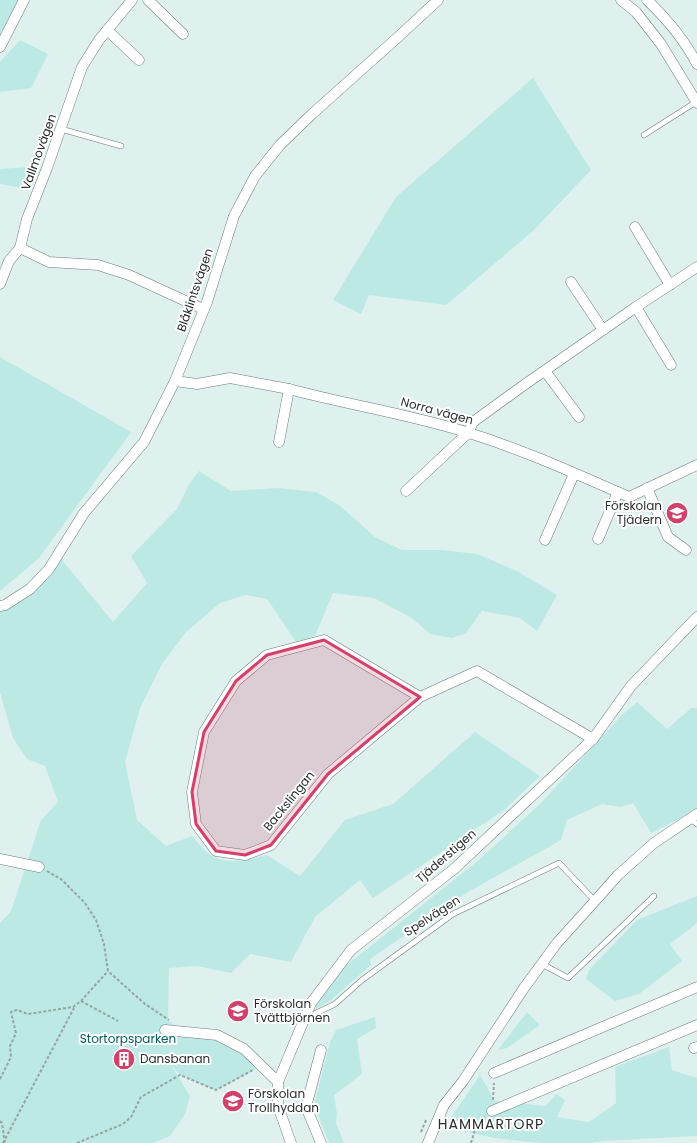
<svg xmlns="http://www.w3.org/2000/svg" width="697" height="1143" font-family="Poppins,sans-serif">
	<rect width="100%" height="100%" fill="#dff1ef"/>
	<!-- green -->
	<g fill="#bde9e4">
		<polygon points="0,0 24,0 0,47"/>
		<polygon points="20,40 48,54 31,88 0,92 0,62"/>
		<polygon points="533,78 591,170 533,231 446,305 369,295 361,314 333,300 396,197"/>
		<polygon points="30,167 22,188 0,184 0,169"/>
		<polygon points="0,357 131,432 39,558 0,591"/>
		<path d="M199 471 231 491 278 488 316 492 339 505 375 537 402 550H442L477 554 517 571 557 595 537 631 520 618 482 611 466 633 452 638 430 634 412 618 374 598 333 593 315 636 296 642 267 599 246 595 220 603 186 632 162 664 140 708 125 762 137 820 166 846 192 836C198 842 204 852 212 856 227 865 251 859 267 855L300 876 345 820 393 804 475 732 540 776 504 810 373 898 360 880 315 917 291 962 250 954 231 973 197 966 169 968 168 1020 184 1032 217 1035 262 1066 216 1090 180 1075 171 1065 190 1096 185 1114 170 1136 153 1143H0V923L11 911 41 820 58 802 45 766 27 759 13 738 0 692V611L7 608 61 559 113 622 147 583 131 556 177 509 189 484Z"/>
		<polygon points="637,702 667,729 691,708 697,708 697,808 693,812 651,833 633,803 621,807 602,804 567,820 561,840 468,892 370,959 371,965 331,1000 316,1009 316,1001 342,969 480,859 541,803 622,715"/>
		<polygon points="697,896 697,923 670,944 682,961 639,994 615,1001 586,979 589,970 637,920"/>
		<polygon points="527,1012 540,1025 507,1048 498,1050"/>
		<polygon points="375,1017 376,1028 357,1039 362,1074 334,1095 337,1114 336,1123 344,1143 329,1143 314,1105 330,1042 336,1030"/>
		<polygon points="669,1047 672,1070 697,1078 697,1136 602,1141 592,1143 540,1143 494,1138 459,1130 450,1119 480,1075 495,1101 546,1106 556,1094 565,1100 557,1117 589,1122 616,1103 615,1067"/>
	</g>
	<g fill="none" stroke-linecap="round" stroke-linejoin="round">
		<!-- service casing -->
		<g stroke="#6b7b79" stroke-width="6">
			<g id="service">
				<polyline points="61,129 121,146"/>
				<polyline points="644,135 696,102"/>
				<polyline points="690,819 697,824"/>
				<polyline points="542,964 568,978 654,896"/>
				<polyline points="306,1018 335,1004 362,980 453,914 559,863 595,901"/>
			</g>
		</g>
		<!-- minor casing -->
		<g stroke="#6b7b79" stroke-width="11">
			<g id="minor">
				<polyline points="148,0 183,34"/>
				<polyline points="621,0 636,12 661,44 697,103"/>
				<path d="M647 0C667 19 684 39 697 64"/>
				<polyline points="107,30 139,60"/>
				<polyline points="0,47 24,0"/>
				<polyline points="635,227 670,285"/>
				<polyline points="20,248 49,262 98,265 129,275 203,309"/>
				<polyline points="571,282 603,330"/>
				<polyline points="0,284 9,261 20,248 27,219 47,168 82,67 99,40 132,0"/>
				<polyline points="636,307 671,365"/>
				<polyline points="545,371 579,417"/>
				<polyline points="175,381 197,384 230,378 289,389 279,442"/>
				<path d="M289 389C348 405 410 414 469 433 524 450 576 474 629 497L697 465"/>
				<polyline points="647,488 668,537 686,550"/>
				<polyline points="406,491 468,433 473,422 524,385 636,307 697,267"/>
				<polyline points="598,539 618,492"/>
				<polyline points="545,540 574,474"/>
				<polyline points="0,606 5,605 30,589 49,569 84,513 144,442 175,381 207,302 234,216 255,176 280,145 312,114 397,38 438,0"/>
				<polyline points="420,697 328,774 271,845 245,855 216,851 196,824 192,792 204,732 236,681 267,655 324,640 420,697 477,671 593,739"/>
				<polyline points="0,859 39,867"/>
				<polyline points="165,1030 217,1035 244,1049 278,1082"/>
				<polyline points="694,1048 697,1047"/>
				<polyline points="321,1050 306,1107 321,1143"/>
				<polyline points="494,1073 697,987"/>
				<polyline points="492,1111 697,1025"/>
				<polyline points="291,1143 278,1106 278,1082 311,1003 351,950 454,869 593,739 631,686 697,617"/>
				<polyline points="428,1143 444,1105 463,1081 524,988 557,943 595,901 618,875 654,843 697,814"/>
			</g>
		</g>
		<!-- path -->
		<g stroke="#96a4a2" stroke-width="2" stroke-dasharray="3 2" stroke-linecap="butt">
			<polyline points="47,871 62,880 85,903 96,920 104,944 108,971 145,1004 169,1020"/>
			<polyline points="81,1001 118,1021"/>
			<polyline points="0,1079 11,1057 10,1046 16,1033 11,1012 17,1010 28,1014 73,1007 81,1001 108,971"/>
			<polyline points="493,1100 494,1083"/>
			<polyline points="0,1121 2,1123 5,1143"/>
			<polyline points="421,1132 426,1120"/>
			<polyline points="3,1143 74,1008"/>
			<polyline points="77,1143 123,1124 131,1117 141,1097 180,1075 216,1090 253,1070"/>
			<polyline points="471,1143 477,1123 485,1117"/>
		</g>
		<!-- service -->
		<use href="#service" stroke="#fff" stroke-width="5"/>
		<!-- minor -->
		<use href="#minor" stroke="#fff" stroke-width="10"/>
	</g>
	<!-- marked area -->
	<path fill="#d04269" fill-opacity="0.2" stroke="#d04269" stroke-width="3" stroke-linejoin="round" d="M324 640 420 697 328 774 271 845 245 855 216 851 196 824 192 792 204 732 236 681 267 655Z"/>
	<!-- icons -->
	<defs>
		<g id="school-disc" transform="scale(1.15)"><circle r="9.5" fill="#d04269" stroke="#fff"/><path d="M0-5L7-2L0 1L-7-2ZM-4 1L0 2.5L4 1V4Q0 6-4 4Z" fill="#fff"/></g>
		<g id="building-disc" transform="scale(1.15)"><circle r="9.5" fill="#d04269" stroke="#fff"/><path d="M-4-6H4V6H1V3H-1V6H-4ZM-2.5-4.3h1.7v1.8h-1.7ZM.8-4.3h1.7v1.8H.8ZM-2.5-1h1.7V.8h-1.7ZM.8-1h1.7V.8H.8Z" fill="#fff"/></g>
	</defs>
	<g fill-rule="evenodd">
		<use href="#school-disc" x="677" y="513"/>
		<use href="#school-disc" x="238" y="1011"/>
		<use href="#building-disc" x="124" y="1059"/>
		<use href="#school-disc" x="233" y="1101"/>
	</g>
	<g text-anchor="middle" stroke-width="4" stroke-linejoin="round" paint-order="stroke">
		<!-- street labels -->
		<g font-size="12" fill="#272e2d" stroke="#fff">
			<text transform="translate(39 152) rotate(-70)" y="4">Vallmovägen</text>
			<text transform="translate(195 290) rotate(-71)" y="4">Blåklintsvägen</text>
			<text transform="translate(437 411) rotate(15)" y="4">Norra vägen</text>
			<text transform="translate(289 801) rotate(-51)" y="4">Backslingan</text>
			<text transform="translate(446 856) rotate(-41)" y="4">Tjäderstigen</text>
			<text transform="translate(432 916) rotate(-33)" y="4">Spelvägen</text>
		</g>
		<!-- poi labels -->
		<g font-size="12" fill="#272e2d" stroke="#fff" text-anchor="start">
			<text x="662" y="510" text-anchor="end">Förskolan<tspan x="662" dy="14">Tjädern</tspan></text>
			<text x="254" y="1008">Förskolan<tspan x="254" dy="14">Tvättbjörnen</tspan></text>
			<text x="140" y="1063">Dansbanan</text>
			<text x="248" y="1098">Förskolan<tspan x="248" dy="14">Trollhyddan</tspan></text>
		</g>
		<!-- park labels -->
		<g font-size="12" fill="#02605b" stroke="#fff">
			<text x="128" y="1043">Stortorpsparken</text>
		</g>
		<!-- quarter labels -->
		<g font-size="14" letter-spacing="1" fill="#272e2d" stroke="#fff">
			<text x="491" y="1129">HAMMARTORP</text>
		</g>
	</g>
</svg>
